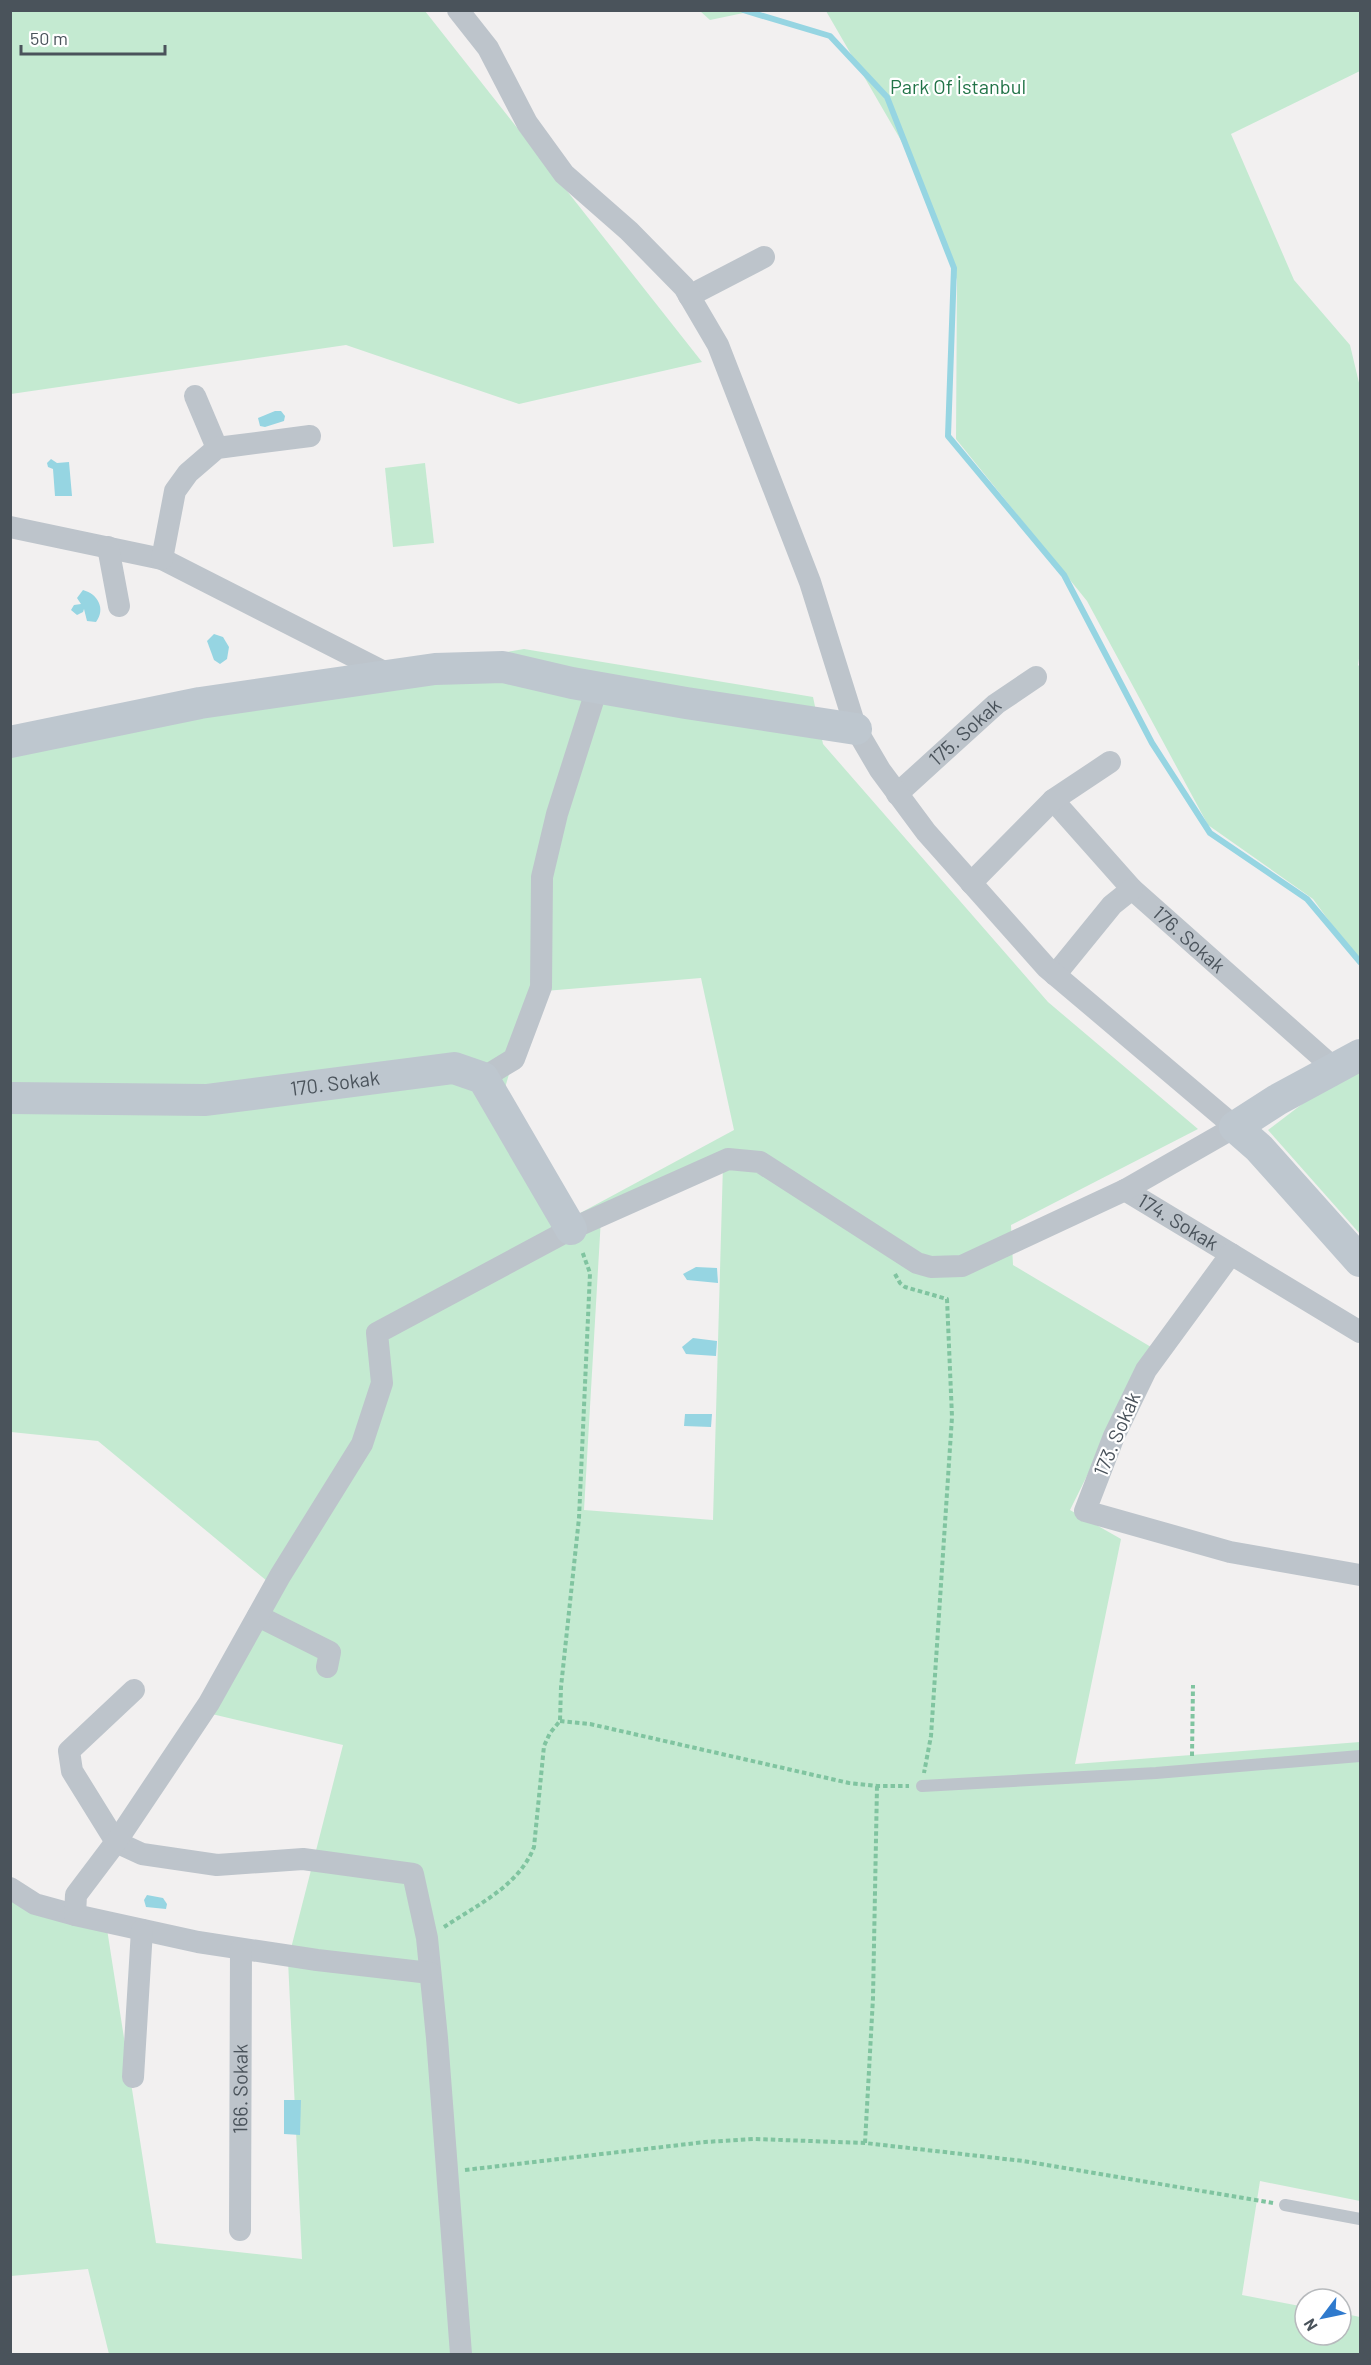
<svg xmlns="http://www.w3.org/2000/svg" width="1371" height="2365" font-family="Barlow,sans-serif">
	<rect width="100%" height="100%" fill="#f2f0f0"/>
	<!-- green -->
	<g fill="#c4ead1" fill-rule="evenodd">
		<polygon points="10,11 425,11 702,362 519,404 346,345 11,394"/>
		<polygon points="700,11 753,11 710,20"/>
		<polygon points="826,11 1360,11 1360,71 1231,134 1294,280 1350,345 1360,387 1360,652 1358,665 1360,667 1360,963 1313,899 1208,825 1087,601 956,439 957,280 917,168"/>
		<polygon points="425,463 434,543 393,547 385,468"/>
		<path d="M524 649 813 697 823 744 1048 1002 1198 1129 1011 1225 1013 1265 1151 1347 1070 1510 1121 1539 1075 1764 1360 1742V2201L1260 2181 1242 2295 1305 2307V2335H1341V2313L1360 2317V2354H109L88 2269 11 2276 10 1890 107 1929 156 2243 302 2259 288 1960 343 1745 195 1710 273 1586 98 1441 11 1432V737ZM701 978 734 1130 571 1218 502 1098 533 992ZM723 1164 713 1520 584 1510 601 1218Z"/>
		<polygon points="1360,1060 1360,1234 1268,1130"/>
	</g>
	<!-- water -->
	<g fill="#96d5e2">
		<polygon points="275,411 281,411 285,416 284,421 265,427 260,426 258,418"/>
		<polygon points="51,459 57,463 69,462 72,496 55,496 53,469 48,467 47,463"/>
		<path d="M83 590C98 594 106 609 96 622L87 621 84 609 83 612 77 615 71 610 74 605 81 604 77 598Z"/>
		<polygon points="214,634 223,637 229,647 227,659 220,664 214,660 207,641"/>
		<polygon points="696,1267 717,1268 718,1283 687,1280 683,1274"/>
		<polygon points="693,1338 717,1341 716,1356 686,1354 682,1347"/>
		<polygon points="685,1414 712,1414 711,1427 684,1426"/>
		<polygon points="147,1895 163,1898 167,1904 166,1909 146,1907 144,1900"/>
		<polygon points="284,2100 301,2100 300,2135 284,2134"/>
	</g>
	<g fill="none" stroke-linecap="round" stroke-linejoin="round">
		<!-- stream -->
		<polyline stroke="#96d5e2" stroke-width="6" points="743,10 830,36 887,97 954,268 948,436 1064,575 1152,743 1210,833 1307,899 1360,962"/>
		<!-- path -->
		<g stroke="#80c4a0" stroke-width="4" stroke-dasharray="4.5 3" stroke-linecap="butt">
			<polyline points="895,1274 900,1283 905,1287 947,1299 952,1417 931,1736 924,1773"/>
			<polyline points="560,1721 590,1724 849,1783 877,1786 909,1786"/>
			<polyline points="1192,1756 1193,1685"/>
			<path d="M444 1927C477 1905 519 1886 534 1847L544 1746 550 1733 560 1721 561 1687 579 1518 590 1273 582 1251"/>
			<polyline points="865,2143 873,1998 877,1786"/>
			<polyline points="465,2170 705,2142 754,2139 865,2143 1023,2161 1273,2203"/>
		</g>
		<!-- lane -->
		<g stroke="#bdc4cb" stroke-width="12">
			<polyline points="922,1786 1156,1773 1360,1756"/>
			<polyline points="1285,2205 1360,2219"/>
		</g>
		<!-- street -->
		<g stroke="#bdc4cb" stroke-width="22">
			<polyline points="689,296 764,257"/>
			<polyline points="195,396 217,448"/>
			<polyline points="10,527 162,559 392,676"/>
			<polyline points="108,547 119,606"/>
			<polyline points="162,559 175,491 188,473 217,448 310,436"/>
			<path id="s1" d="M897 794 996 704 1036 677"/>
			<path id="s2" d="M1053 800 1132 889 1335 1069"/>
			<polyline points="971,883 1053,800 1110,762"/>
			<polyline points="1055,975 1112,905 1132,889"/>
			<polyline points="483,1078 514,1059 541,987 542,877 557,814 597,688"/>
			<path id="s3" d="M1125 1190 1231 1254"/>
			<polyline points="1360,1332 1231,1254 1146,1370 1114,1436 1085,1511 1230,1552 1360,1575"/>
			<polyline points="258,1616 330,1652 327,1667"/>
			<polyline points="134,1690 69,1751 72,1771 116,1842 142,1854 217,1865 303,1859 413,1874 427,1938 437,2038 461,2354"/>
			<polyline points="10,1888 35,1904 75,1915"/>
			<polyline points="430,1973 317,1960 198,1942 75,1915 76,1895 116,1842 209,1703 280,1576 362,1444 382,1383 377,1333 571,1229 728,1159 760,1162 917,1263 931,1267 962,1266 1125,1190 1235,1127 1046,967 926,832 880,770 856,729 810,582 718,345 684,287 629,231 564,174 527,123 488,48 458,10"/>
			<polyline points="133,2077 142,1930"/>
			<path id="s4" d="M240 2230 241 1949"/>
		</g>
		<!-- secondary -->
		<g stroke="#bec7cf" stroke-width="32">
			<polyline points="10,742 200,703 435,669 503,667 572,683 686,703 856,729"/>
			<polyline points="1360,1055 1277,1100 1235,1127 1259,1148 1360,1261"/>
			<path id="s5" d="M10 1098 206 1100 454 1068 483 1078 571 1229"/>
		</g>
	</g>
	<g text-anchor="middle" stroke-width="4.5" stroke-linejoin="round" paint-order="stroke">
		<!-- park labels -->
		<g font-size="20" fill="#227448" stroke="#fff">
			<text x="958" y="94">Park Of İstanbul</text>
		</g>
		<!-- street labels -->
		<g font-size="20" fill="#4a535b" stroke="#fff">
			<text dy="7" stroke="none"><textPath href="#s1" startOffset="92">175. Sokak</textPath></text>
			<text dy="7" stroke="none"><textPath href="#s2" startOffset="195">176. Sokak</textPath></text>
			<text dy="7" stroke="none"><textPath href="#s5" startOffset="326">170. Sokak</textPath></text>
			<text dy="7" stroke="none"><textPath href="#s3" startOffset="62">174. Sokak</textPath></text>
			<text transform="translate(1117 1434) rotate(-67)" y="7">173. Sokak</text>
			<text dy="7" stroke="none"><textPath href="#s4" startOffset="141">166. Sokak</textPath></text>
		</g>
	</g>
	<!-- border -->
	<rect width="1371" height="2365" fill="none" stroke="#4a535b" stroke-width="24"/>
	<!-- north arrow -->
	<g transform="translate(1323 2317) rotate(238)"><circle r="28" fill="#ffffff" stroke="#b7babd" stroke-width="1.5"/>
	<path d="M0-4.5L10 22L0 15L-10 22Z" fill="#2f7acd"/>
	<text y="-9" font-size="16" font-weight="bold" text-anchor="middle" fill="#4a535b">N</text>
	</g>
	<!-- scale -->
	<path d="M21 45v9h144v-9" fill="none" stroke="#4a535b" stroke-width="3"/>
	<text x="30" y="45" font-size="18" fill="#4a535b" stroke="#ffffff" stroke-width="4.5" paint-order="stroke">50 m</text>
</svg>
